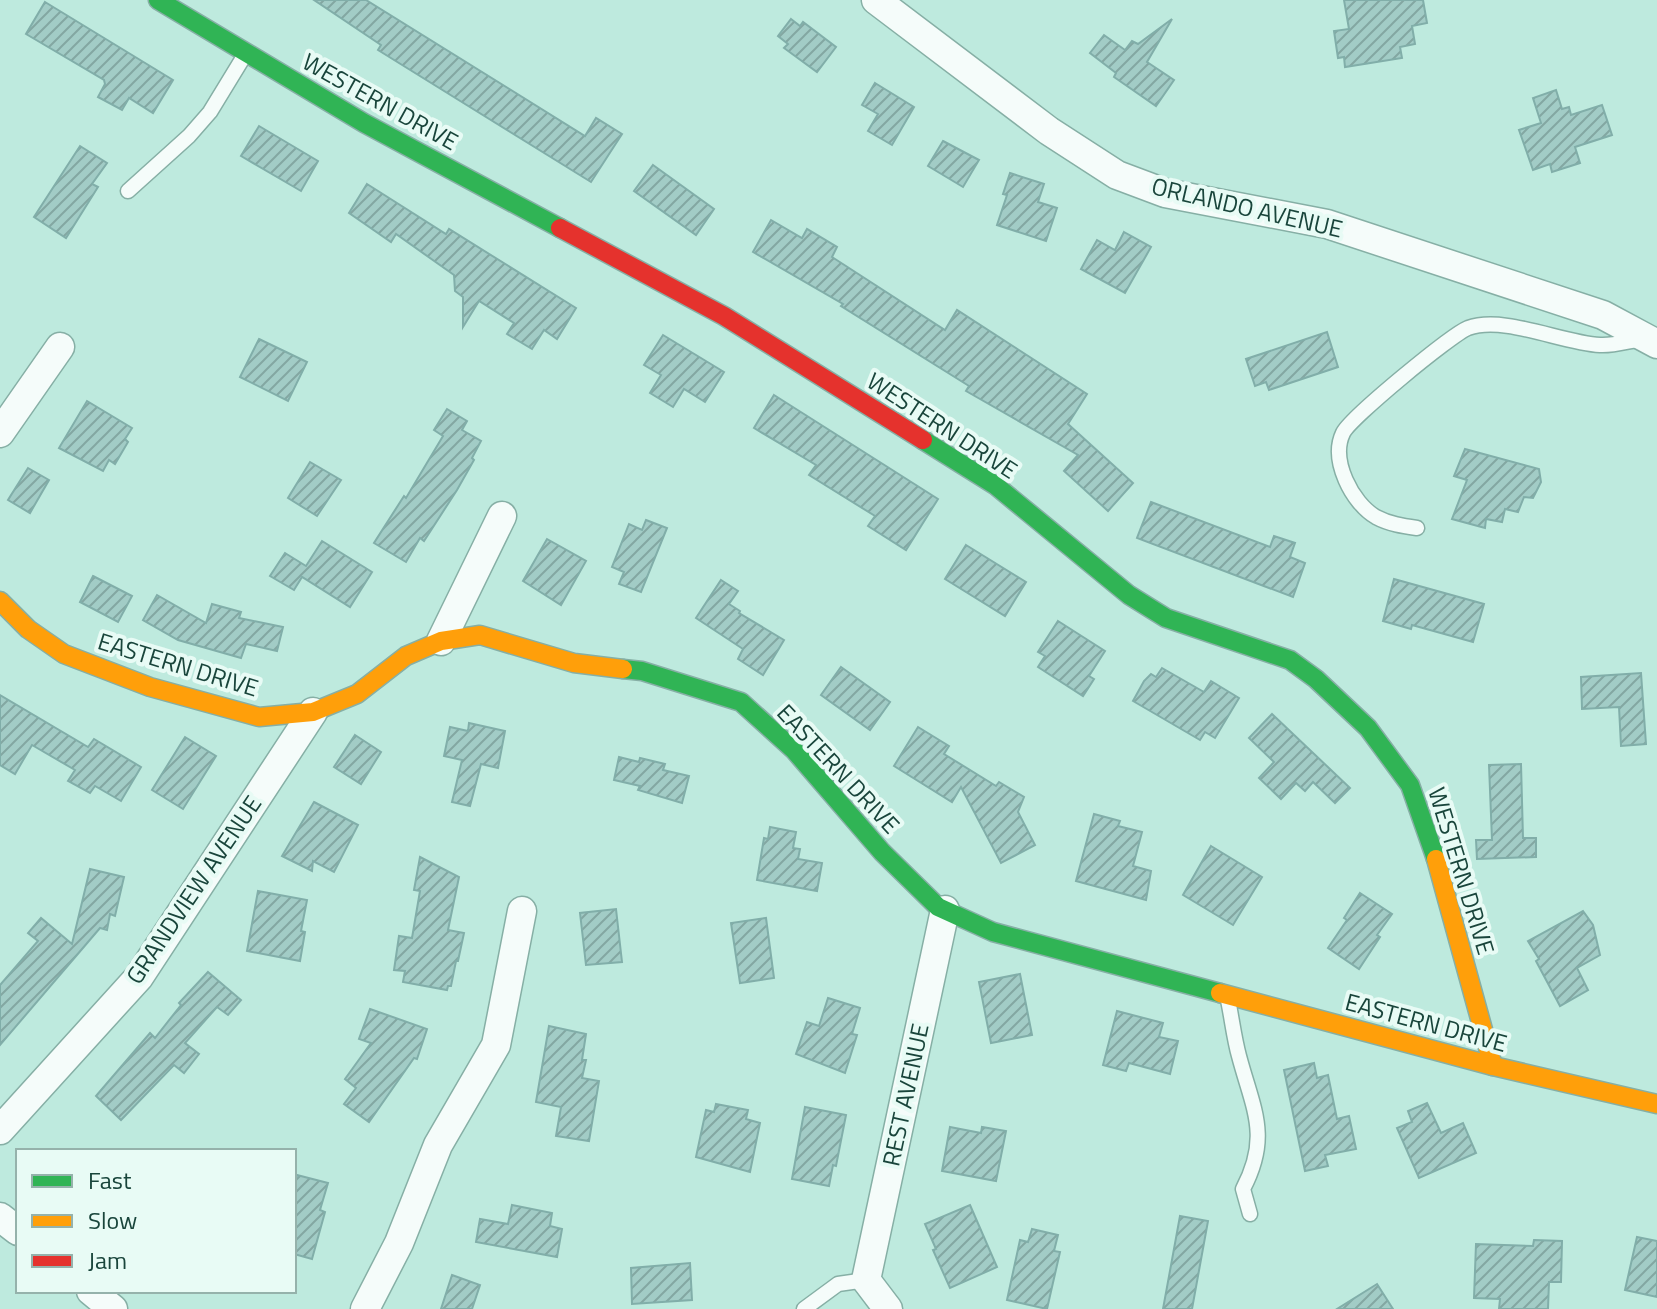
<svg xmlns="http://www.w3.org/2000/svg" width="1657" height="1309" font-family="'Titillium Web',sans-serif">
	<defs>
		<pattern id="building-hatch" width="6" height="6" patternUnits="userSpaceOnUse" patternTransform="scale(2)"><rect width="6" height="6" fill="#a2ccc6"/><path d="M-1 1l2-2M0 6l6-6M5 7l2-2" fill="none" stroke="#83a7a2"/></pattern>
	</defs>
	<rect width="100%" height="100%" fill="#beeade"/>
	<!-- building -->
	<g fill="url(#building-hatch)" stroke="#81aea9" stroke-width="2">
		<polygon points="314,0 366,0 585,136 596,118 622,134 591,182 378,50 381,45"/>
		<polygon points="1344,0 1423,0 1427,23 1412,26 1415,44 1400,47 1402,58 1345,67 1344,57 1338,58 1334,31 1349,29"/>
		<polygon points="45,2 173,80 153,113 129,98 122,110 98,97 105,84 104,80 26,34"/>
		<polygon points="791,19 800,26 803,22 836,47 817,72 784,48 788,44 778,36"/>
		<polygon points="1172,19 1147,62 1174,80 1156,106 1114,77 1116,73 1090,53 1104,35 1125,50 1132,41 1138,44"/>
		<polygon points="875,83 914,107 892,145 868,131 878,114 862,105"/>
		<polygon points="1556,90 1562,109 1569,107 1571,115 1602,105 1612,135 1575,147 1580,163 1552,172 1550,164 1533,170 1519,130 1541,123 1533,98"/>
		<polygon points="259,126 318,161 301,191 241,156"/>
		<polygon points="943,141 979,160 963,187 928,166"/>
		<polygon points="80,146 107,163 92,184 98,187 66,238 34,217"/>
		<polygon points="653,165 714,209 696,235 634,191"/>
		<polygon points="1010,173 1044,184 1038,202 1057,208 1046,241 997,225 1007,195 1003,194"/>
		<polygon points="367,184 446,234 449,229 576,308 557,339 544,330 532,349 507,334 514,323 479,301 463,327 463,297 455,291 454,275 396,234 391,242 349,213"/>
		<polygon points="771,220 802,238 807,229 837,247 832,257 945,330 957,310 1087,394 1068,424 1133,483 1108,511 1064,471 1078,455 966,391 969,386 841,306 843,304 753,252"/>
		<polygon points="1124,232 1151,247 1125,293 1081,269 1097,240 1115,250"/>
		<polygon points="1327,332 1338,367 1269,390 1266,382 1255,386 1246,359"/>
		<polygon points="663,335 724,372 705,402 684,389 673,407 650,393 661,375 644,365"/>
		<polygon points="259,339 307,362 288,401 240,377"/>
		<polygon points="774,395 938,499 906,550 868,526 875,516 809,475 816,465 754,428"/>
		<polygon points="87,401 132,428 125,439 128,442 115,464 109,460 103,471 59,448"/>
		<polygon points="447,409 467,421 462,430 481,441 472,458 474,460 457,490 424,541 420,538 406,562 374,543 404,496 406,498 443,436 434,430"/>
		<polygon points="1465,449 1539,469 1541,482 1533,498 1524,497 1518,512 1505,509 1502,522 1486,519 1485,528 1452,519 1467,480 1454,476"/>
		<polygon points="310,462 341,480 317,516 288,498"/>
		<polygon points="28,468 49,480 30,513 8,500"/>
		<polygon points="1151,502 1270,547 1274,536 1295,543 1290,557 1305,563 1293,597 1137,538"/>
		<polygon points="646,520 667,528 641,592 619,584 624,572 612,567 629,524 642,530"/>
		<polygon points="547,539 586,561 561,605 523,581"/>
		<polygon points="322,541 372,572 350,607 302,577 294,590 270,576 285,553 306,566"/>
		<polygon points="966,545 1026,582 1005,616 945,579"/>
		<polygon points="93,576 132,596 118,622 80,602"/>
		<polygon points="1394,579 1484,604 1473,642 1412,625 1411,629 1383,621"/>
		<polygon points="721,580 738,591 729,604 740,611 739,613 784,640 763,675 738,659 743,649 696,618"/>
		<polygon points="157,595 206,623 212,604 241,612 239,618 283,627 277,651 246,644 241,658 178,640 143,620"/>
		<polygon points="1058,621 1105,651 1089,676 1094,679 1083,696 1038,667 1045,656 1038,652"/>
		<polygon points="841,667 890,702 870,730 821,695"/>
		<polygon points="1162,668 1204,692 1211,681 1239,698 1215,738 1205,732 1200,740 1133,701 1144,681 1151,674 1156,677"/>
		<polygon points="1641,673 1646,744 1621,746 1619,707 1582,709 1581,677"/>
		<polygon points="0,695 88,747 94,739 141,767 121,801 95,786 90,793 68,781 75,770 32,745 15,774 0,765"/>
		<polygon points="1272,714 1350,788 1335,803 1313,782 1305,791 1296,783 1281,799 1259,778 1274,762 1249,738"/>
		<polygon points="469,723 505,731 498,768 481,764 470,806 452,802 462,760 444,756 450,727 468,731"/>
		<polygon points="918,727 949,746 944,754 996,786 999,782 1024,797 1018,812 1035,845 1001,863 961,787 952,802 894,766"/>
		<polygon points="355,735 381,752 361,784 334,767"/>
		<polygon points="185,737 216,756 183,809 152,790"/>
		<polygon points="619,757 639,762 640,758 665,764 663,770 689,776 682,803 638,790 640,786 614,780"/>
		<polygon points="1521,764 1523,838 1536,838 1536,857 1477,859 1476,840 1492,840 1489,765"/>
		<polygon points="314,802 358,825 334,872 313,861 312,871 282,856"/>
		<polygon points="1094,814 1120,821 1118,826 1142,832 1133,866 1151,871 1146,900 1076,881"/>
		<polygon points="770,827 796,832 793,848 800,849 798,859 822,863 817,891 757,880 764,838 768,839"/>
		<polygon points="1211,846 1262,877 1233,925 1183,895"/>
		<polygon points="420,857 459,877 448,930 464,933 458,961 456,961 451,986 448,986 447,990 403,982 405,971 394,970 399,936 412,938 420,891 414,890"/>
		<polygon points="90,869 124,877 115,916 110,914 107,930 100,928 0,1045 0,985 38,941 28,933 41,918 72,944"/>
		<polygon points="258,891 307,900 301,931 305,932 300,961 247,951"/>
		<polygon points="1360,893 1392,914 1377,935 1380,937 1359,969 1328,948 1347,920 1344,918"/>
		<polygon points="616,909 622,962 586,965 580,913"/>
		<polygon points="1583,911 1593,925 1600,955 1577,968 1588,990 1560,1006 1536,961 1539,959 1528,941"/>
		<polygon points="766,918 774,978 740,983 731,923"/>
		<polygon points="208,972 241,1000 228,1015 217,1007 185,1043 199,1054 184,1073 174,1065 121,1120 96,1096 150,1033 155,1038 181,1005 179,1003"/>
		<polygon points="1020,974 1032,1035 991,1043 979,982"/>
		<polygon points="828,998 860,1008 852,1034 857,1035 845,1073 796,1054 807,1022 819,1026"/>
		<polygon points="370,1009 427,1029 417,1059 414,1058 369,1122 344,1104 356,1088 345,1079 371,1043 359,1039"/>
		<polygon points="1117,1011 1163,1023 1159,1037 1178,1041 1170,1074 1129,1063 1126,1071 1103,1065"/>
		<polygon points="549,1026 586,1034 582,1060 586,1060 582,1078 599,1081 589,1141 556,1136 561,1107 536,1102"/>
		<polygon points="1314,1063 1317,1078 1328,1075 1337,1119 1349,1116 1356,1149 1325,1155 1328,1166 1305,1171 1284,1070"/>
		<polygon points="1427,1103 1441,1133 1463,1123 1476,1153 1419,1178 1397,1128 1412,1122 1408,1111"/>
		<polygon points="716,1104 748,1110 746,1119 760,1123 750,1172 696,1157 706,1110 714,1112"/>
		<polygon points="805,1107 846,1115 836,1166 833,1165 829,1186 792,1179"/>
		<polygon points="950,1127 981,1133 982,1127 1006,1131 996,1181 942,1171"/>
		<polygon points="297,1175 328,1183 320,1210 325,1212 312,1259 294,1254 294,1186"/>
		<polygon points="512,1205 552,1213 550,1226 562,1229 557,1257 476,1242 480,1219 508,1224"/>
		<polygon points="970,1205 997,1267 950,1288 933,1250 936,1249 925,1224"/>
		<polygon points="1180,1216 1208,1221 1192,1309 1163,1309"/>
		<polygon points="1032,1229 1058,1235 1054,1251 1060,1252 1047,1309 1007,1300 1020,1240 1028,1242"/>
		<polygon points="1637,1237 1657,1241 1657,1297 1625,1290"/>
		<polygon points="1534,1240 1562,1241 1561,1282 1549,1282 1548,1309 1499,1309 1500,1299 1474,1298 1476,1244 1533,1246"/>
		<polygon points="690,1263 692,1300 632,1304 631,1268"/>
		<polygon points="452,1275 480,1285 472,1309 441,1309"/>
		<polygon points="1377,1284 1393,1309 1337,1309"/>
	</g>
	<g fill="none" stroke-linecap="round" stroke-linejoin="round">
		<!-- lane casing -->
		<g stroke="#86afa5" stroke-width="17">
			<g id="lane">
				<polyline points="128,191 189,136 210,112 246,53"/>
				<path d="M1417 528C1403 526 1389 524 1376 517 1352 503 1330 460 1343 433 1350 418 1451 335 1468 328 1504 315 1562 343 1600 345 1613 346 1628 341 1642 339"/>
				<path d="M1228 1000C1232 1019 1234 1038 1239 1056 1253 1109 1271 1136 1243 1189L1250 1214"/>
				<polyline points="804,1309 838,1284 866,1280"/>
			</g>
		</g>
		<!-- street casing -->
		<g stroke="#86afa5" stroke-width="31">
			<g id="street">
				<polyline points="876,0 1049,131 1117,175 1165,193 1327,224 1603,315 1657,344"/>
				<polyline points="0,433 60,347"/>
				<polyline points="441,641 502,516"/>
				<polyline points="0,1130 139,977 313,712"/>
				<polyline points="0,1217 18,1231"/>
				<polyline points="91,1291 113,1309"/>
				<polyline points="365,1309 399,1243 438,1145 496,1045 522,911"/>
				<polyline points="888,1309 866,1280 945,910"/>
			</g>
		</g>
		<!-- fast casing -->
		<g stroke="#86afa5" stroke-width="21">
			<g id="fast">
				<polyline points="158,0 364,123 560,228"/>
				<polyline points="923,440 995,485 1129,595 1166,618 1290,660 1316,679 1368,728 1410,785 1436,859"/>
				<polyline points="623,669 642,671 741,702 794,750 882,852 938,907 993,932 1220,993"/>
			</g>
		</g>
		<!-- slow casing -->
		<g stroke="#86afa5" stroke-width="21">
			<g id="slow">
				<polyline points="0,601 28,629 64,654 150,687 259,717 313,712 357,694 406,656 441,641 480,635 574,663 623,669"/>
				<polyline points="1436,859 1493,1066"/>
				<polyline points="1220,993 1493,1066 1657,1104"/>
			</g>
		</g>
		<!-- jam casing -->
		<g stroke="#86afa5" stroke-width="21">
			<polyline id="jam" points="560,228 724,316 923,440"/>
		</g>
		<!-- lane -->
		<use href="#lane" stroke="#f5fcfa" stroke-width="14"/>
		<!-- street -->
		<use href="#street" stroke="#f5fcfa" stroke-width="28"/>
		<!-- fast -->
		<use href="#fast" stroke="#30b455" stroke-width="18"/>
		<!-- slow -->
		<use href="#slow" stroke="#ff9f0a" stroke-width="18"/>
		<!-- jam -->
		<use href="#jam" stroke="#e5322d" stroke-width="18"/>
	</g>
	<g text-anchor="middle" stroke-width="8" stroke-linejoin="round" paint-order="stroke">
		<!-- street labels -->
		<g font-size="24" fill="#19453b" stroke="#e8fbf5">
			<text transform="translate(380 102) rotate(29)" y="8">WESTERN DRIVE</text>
			<text transform="translate(1247 208) rotate(13)" y="8">ORLANDO AVENUE</text>
			<text transform="translate(942 426) rotate(33)" y="8">WESTERN DRIVE</text>
			<text transform="translate(178 665) rotate(17)" y="8">EASTERN DRIVE</text>
			<text transform="translate(838 769) rotate(47)" y="8">EASTERN DRIVE</text>
			<text transform="translate(1461 871) rotate(73)" y="8">WESTERN DRIVE</text>
			<text transform="translate(194 890) rotate(-56)" y="8">GRANDVIEW AVENUE</text>
			<text transform="translate(1426 1023) rotate(15)" y="8">EASTERN DRIVE</text>
			<text transform="translate(906 1095) rotate(-78)" y="8">REST AVENUE</text>
		</g>
	</g>
	<!-- legend -->
	<rect x="16" y="1149" width="280" height="144" fill="#e8fbf5" stroke="#95b2ab" stroke-width="2"/>
	<rect x="32" y="1175" width="40" height="12" fill="#30b455" stroke="#95b2ab" stroke-width="2"/>
	<text x="88" y="1189" font-size="24" fill="#19453b">Fast</text>
	<rect x="32" y="1215" width="40" height="12" fill="#ff9f0a" stroke="#95b2ab" stroke-width="2"/>
	<text x="88" y="1229" font-size="24" fill="#19453b">Slow</text>
	<rect x="32" y="1255" width="40" height="12" fill="#e5322d" stroke="#95b2ab" stroke-width="2"/>
	<text x="88" y="1269" font-size="24" fill="#19453b">Jam</text>
</svg>
